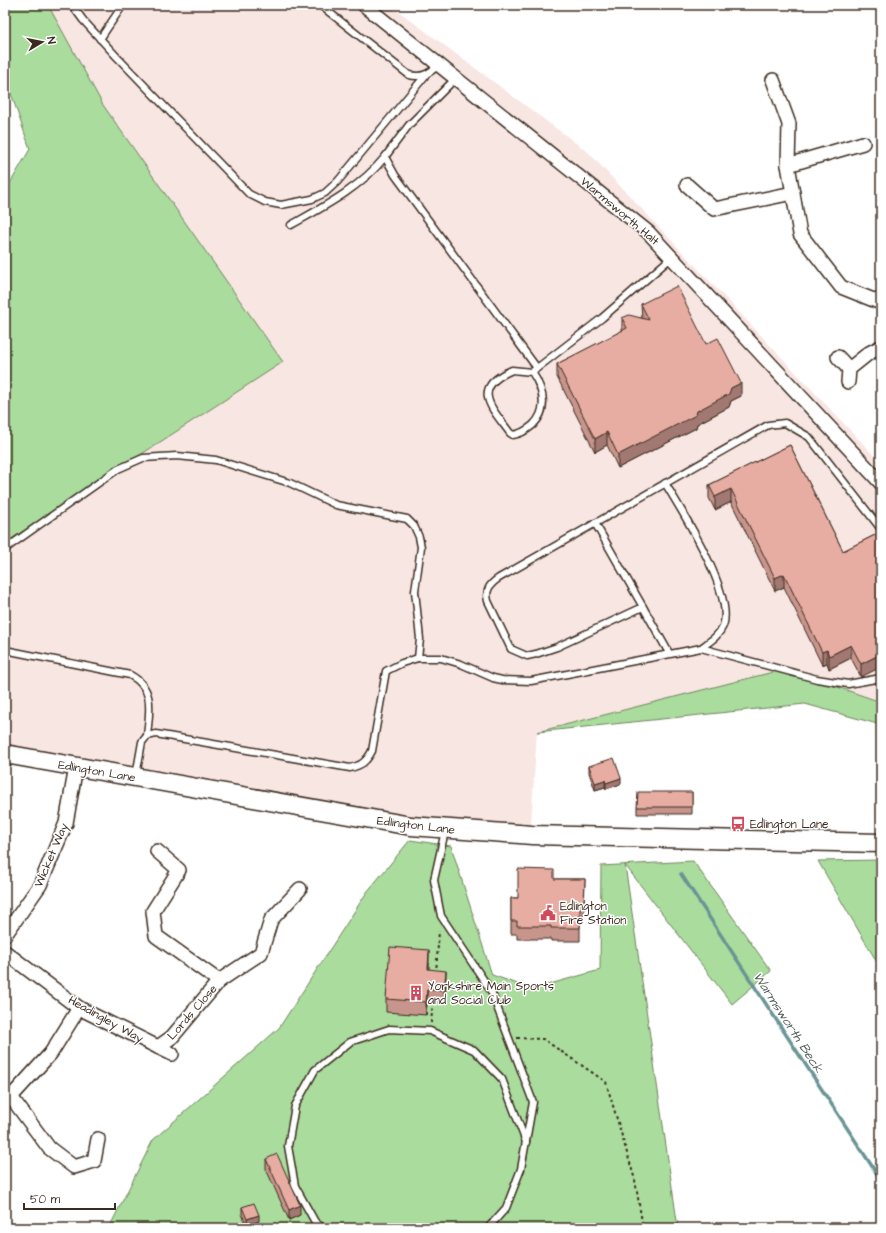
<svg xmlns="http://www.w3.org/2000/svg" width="886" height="1233" font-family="'Architects Daughter',sans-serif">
	<rect width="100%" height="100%" fill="#fff"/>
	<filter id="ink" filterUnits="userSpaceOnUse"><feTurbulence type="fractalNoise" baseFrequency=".025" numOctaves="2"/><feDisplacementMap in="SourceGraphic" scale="8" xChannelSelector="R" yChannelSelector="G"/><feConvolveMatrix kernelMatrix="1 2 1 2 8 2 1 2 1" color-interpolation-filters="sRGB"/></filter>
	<g filter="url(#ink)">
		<!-- built -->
		<polygon fill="#f8e6e3" points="48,5 390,5 588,152 881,463 881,702 785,669 537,732 531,823 532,835 460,830 5,753 5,543 283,362 103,105"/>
		<!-- green -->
		<g fill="#a9dc9d" stroke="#72835e">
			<polygon points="5,5 48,5 103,105 283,362 5,543 5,192 30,149 5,76"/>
			<polygon points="785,669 881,702 881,725 805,704 537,732"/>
			<polygon points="410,840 451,846 492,975 532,989 600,970 601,866 693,861 771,971 732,1004 625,865 678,1228 109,1228 153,1140 279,1028 367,892"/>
			<polygon points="881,860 881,969 818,861"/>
		</g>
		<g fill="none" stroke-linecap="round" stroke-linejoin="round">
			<!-- stream -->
			<polyline stroke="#6a9495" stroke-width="3.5" points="681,874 881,1180"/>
			<!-- lane casing -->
			<g stroke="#3b2a1e" stroke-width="9">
				<g id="lane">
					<polyline points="72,5 83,20 117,57 249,194 265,202 281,205 312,199 325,193 338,181 425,76"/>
					<path d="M320 5 409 75C423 78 428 74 439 65"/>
					<polyline points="100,39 123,5"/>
					<polyline points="456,78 409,125 385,157 395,175 537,368"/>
					<path d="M291 225C325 206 360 188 385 157"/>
					<path d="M532 372C543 389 549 409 533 425 527 430 521 434 513 435L510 433C491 407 470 388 512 370L532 372 602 318 672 257"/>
					<path d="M665 483C682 511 735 595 723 626 718 637 710 641 701 648"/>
					<polyline points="595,523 643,607"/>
					<polyline points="5,549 118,469 143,458 177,456 216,460 290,483 336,505 407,519 414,526 419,537 421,547 415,591 420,639 418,658"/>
					<path d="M5 650 130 675C156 689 149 712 147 736"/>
					<path d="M669 653 643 607 557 647 536 654 527 656 511 649 488 601C485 590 490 584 499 578L768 425 785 423 809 437 881 529"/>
					<path d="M136 776 142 742 147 736 156 734 350 768C362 765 366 762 372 751L386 671 402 663 418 658H441L461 664 493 678 502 680 531 681 701 648 817 679 848 684 881 678"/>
					<polyline points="445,831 434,880 441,916 491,991 533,1102 521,1169 506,1208 488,1228"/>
					<polyline points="323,1228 315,1222 295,1186 288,1146 295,1106 315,1070 350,1042 389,1029 430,1031 474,1050 502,1079 526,1142"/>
				</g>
			</g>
			<!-- street casing -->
			<g stroke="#3b2a1e" stroke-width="16">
				<g id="street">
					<polyline points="364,5 648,232 881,483"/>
					<polyline points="773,80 789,124 788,165 800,234 841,287 881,303"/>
					<polyline points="788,165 863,143"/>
					<polyline points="687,185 714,209 793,193"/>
					<polyline points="838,357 849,369"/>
					<polyline points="848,382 849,369 869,353 881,347"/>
					<polyline points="157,851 179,870 153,911 156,936 219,981"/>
					<polyline points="5,935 40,885 66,823 76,767"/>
					<polyline points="5,952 79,1008 172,1054"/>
					<polyline points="158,1047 172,1037 219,981 261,953 271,920 300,889"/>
					<polyline points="11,1097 49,1148 74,1167 94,1161 98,1139"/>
					<polyline points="5,1100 11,1097 51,1053 79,1008"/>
				</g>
			</g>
			<!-- secondary casing -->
			<g stroke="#3b2a1e" stroke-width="21">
				<polyline id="secondary" points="5,754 411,826 532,835 881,843"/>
			</g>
			<!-- path -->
			<g stroke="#3b2a1e" stroke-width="2" stroke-dasharray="3 3" stroke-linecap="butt">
				<polyline points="436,973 439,931"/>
				<polyline points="431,1023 433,1002"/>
				<polyline points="517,1038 543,1039 606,1082 635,1180 643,1228"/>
			</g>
			<!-- lane -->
			<use href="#lane" stroke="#fff" stroke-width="6"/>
			<!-- street -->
			<use href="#street" stroke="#fff" stroke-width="13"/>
			<!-- secondary -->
			<use href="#secondary" stroke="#fff" stroke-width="18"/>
		</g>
		<!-- wall -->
		<g fill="#c7958c" stroke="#3b2a1e">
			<polygon points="641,304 706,344 741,396 731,401 729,407 697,424 696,428 618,468 607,445 595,452 557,377 557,364 622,331 622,318 642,318"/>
			<polygon points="790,445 843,551 881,532 861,677 851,658 829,669 827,663 822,665 784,587 775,591 731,502 715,510 709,498 709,485"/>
			<polygon points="589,766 621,784 606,789 605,787 595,790 589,773"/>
			<polygon points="692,792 692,814 637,814 637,807"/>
			<polygon points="554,879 585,879 584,915 580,915 580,941 551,941 551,939 517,939 517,934 511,934 511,898 518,898"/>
			<polygon points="429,963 429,970 446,984 444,1003 427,1002 426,1015 386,1012 386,999"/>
			<polygon points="266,1159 300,1215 289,1220 266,1169"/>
			<polygon points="242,1207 259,1221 247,1226 242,1214"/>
		</g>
		<!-- shaded-wall -->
		<g fill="#a27972" stroke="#3b2a1e">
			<polygon points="741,383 741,396 731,401 729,407 697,424 696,428 618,468 618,455 697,411 731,388"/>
			<polygon points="607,432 607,445 595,452 595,439"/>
			<polygon points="731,489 731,502 715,510 715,497"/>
			<polygon points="784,574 784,587 775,591 775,578"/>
			<polygon points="851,645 851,658 829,669 829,656"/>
			<polygon points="827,650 827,663 822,665 822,652"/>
			<polygon points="881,654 881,667 861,677 861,664"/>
			<polygon points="621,778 621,784 606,789 606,783"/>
			<polygon points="605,780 605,787 595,790 595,783"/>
			<polygon points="429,950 429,963 428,982 428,969"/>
			<polygon points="446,971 446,984 444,1003 444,990"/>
			<polygon points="427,989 427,1002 426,1015 426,1002"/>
			<polygon points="300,1205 300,1215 289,1220 289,1210"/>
			<polygon points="259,1215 259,1221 247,1226 247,1219"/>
		</g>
		<!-- building -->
		<g fill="#e7ada3" stroke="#3b2a1e">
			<polygon points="677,286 706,344 718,338 741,383 731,388 729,394 697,411 696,415 618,455 607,432 595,439 557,364 627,328 622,318 629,315 649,320 641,304"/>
			<polygon points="790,445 843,551 881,532 881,654 861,664 851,645 829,656 827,650 822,652 784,574 775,578 731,489 715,497 709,485"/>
			<polygon points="614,758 621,778 606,783 605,780 595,783 589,766"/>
			<polygon points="638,792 692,792 692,807 637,807"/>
			<polygon points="518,869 554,870 554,879 585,879 584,902 580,902 580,928 551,928 551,926 517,926 517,921 511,921 511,898 518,898"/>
			<polygon points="390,947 429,950 428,969 446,971 444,990 427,989 426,1002 386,999"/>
			<polygon points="277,1154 300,1205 289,1210 266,1159"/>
			<polygon points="254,1203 259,1215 247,1219 242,1207"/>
		</g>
	</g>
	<!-- icons -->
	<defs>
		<g id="bus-bare" transform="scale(1.2)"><path d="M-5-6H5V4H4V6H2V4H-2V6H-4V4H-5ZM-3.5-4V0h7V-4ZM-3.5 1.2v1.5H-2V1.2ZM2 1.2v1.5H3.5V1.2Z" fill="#d1495b" stroke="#fff" stroke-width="2.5" paint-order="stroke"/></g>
		<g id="civic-bare" transform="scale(1.2)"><path d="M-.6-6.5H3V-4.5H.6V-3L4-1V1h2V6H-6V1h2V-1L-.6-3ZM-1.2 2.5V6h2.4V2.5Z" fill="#d1495b" stroke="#fff" stroke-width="2.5" paint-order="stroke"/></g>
		<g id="building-bare" transform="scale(1.2)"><path d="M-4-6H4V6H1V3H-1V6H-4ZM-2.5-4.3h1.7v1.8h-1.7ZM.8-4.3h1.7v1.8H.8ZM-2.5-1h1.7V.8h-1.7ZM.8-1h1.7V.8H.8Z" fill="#d1495b" stroke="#fff" stroke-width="2.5" paint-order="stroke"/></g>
	</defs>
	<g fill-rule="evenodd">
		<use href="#bus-bare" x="738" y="824"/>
		<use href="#civic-bare" x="548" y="913"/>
		<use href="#building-bare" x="416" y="993"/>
	</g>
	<g text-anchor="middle" stroke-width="3" stroke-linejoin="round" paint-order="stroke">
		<!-- street labels -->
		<g font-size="12" fill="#3b2a1e" stroke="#fff">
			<text transform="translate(620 211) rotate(40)" y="4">Warmsworth Halt</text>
			<text transform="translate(97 771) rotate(10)" y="4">Edlington Lane</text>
			<text transform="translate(416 825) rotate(7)" y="4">Edlington Lane</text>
			<text transform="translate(51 855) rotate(-67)" y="4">Wicket Way</text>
			<text transform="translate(192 1012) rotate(-49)" y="4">Lords Close</text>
			<text transform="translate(106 1019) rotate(29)" y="4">Headingley Way</text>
		</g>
		<!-- poi labels -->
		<g font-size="12" fill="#3b2a1e" stroke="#fff" text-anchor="start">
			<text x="750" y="828">Edlington Lane</text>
			<text x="560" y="910">Edlington<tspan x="560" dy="14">Fire Station</tspan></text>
			<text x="428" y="990">Yorkshire Main Sports<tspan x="428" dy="14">and Social Club</tspan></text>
		</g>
		<!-- water labels -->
		<g font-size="13" font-style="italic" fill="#535f5a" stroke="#fff">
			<text transform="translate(789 1022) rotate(57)" y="5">Warmsworth Beck</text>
		</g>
	</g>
	<!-- margin -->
	<rect width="886" height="1233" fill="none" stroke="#fff" stroke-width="20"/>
	<rect x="10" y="10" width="866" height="1213" fill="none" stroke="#3b2a1e" stroke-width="1.5" filter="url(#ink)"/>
	<!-- north arrow -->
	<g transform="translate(42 42) rotate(80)" stroke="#ffffff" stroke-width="3" paint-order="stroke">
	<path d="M0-3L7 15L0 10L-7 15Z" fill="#3b2a1e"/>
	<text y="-6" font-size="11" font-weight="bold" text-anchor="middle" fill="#3b2a1e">N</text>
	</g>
	<!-- scale -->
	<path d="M24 1203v6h91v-6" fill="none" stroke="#3b2a1e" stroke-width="2"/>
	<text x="30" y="1203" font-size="12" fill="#3b2a1e" stroke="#ffffff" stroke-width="3" paint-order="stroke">50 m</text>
</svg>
